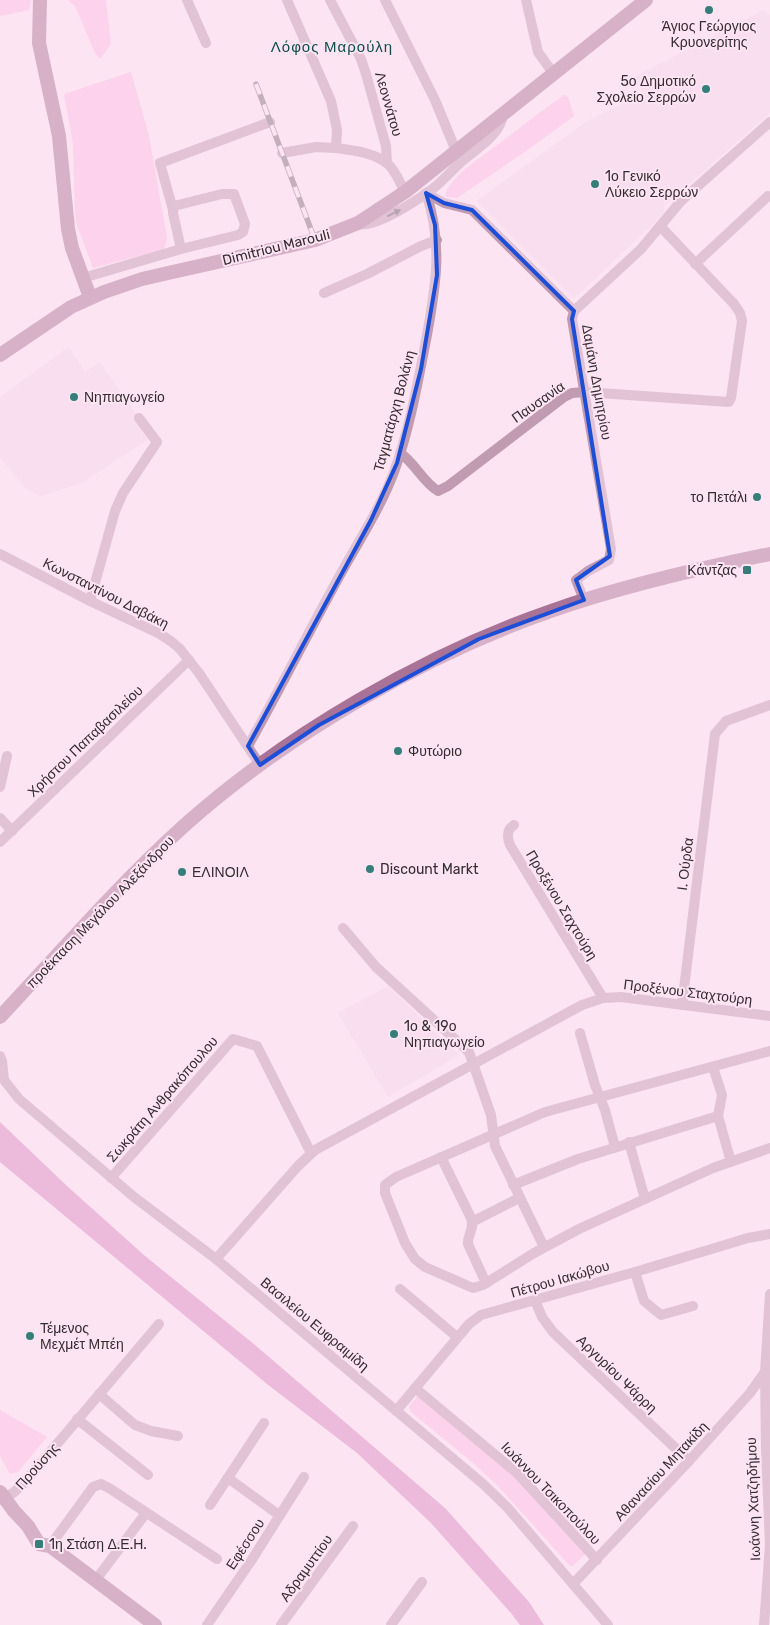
<svg xmlns="http://www.w3.org/2000/svg" width="770" height="1625" font-family="Rubik,sans-serif">
	<rect width="100%" height="100%" fill="#fce4f3"/>
	<!-- built -->
	<g fill="#f7d7eb">
		<polygon points="764,10 770,16 770,113 664,206 664,213 574,299 476,201 589,120 645,93 632,78"/>
		<polygon points="69,347 85,372 100,362 152,437 82,483 41,496 26,489 0,457 0,397"/>
		<polygon points="388,986 459,1055 388,1097 338,1013"/>
	</g>
	<!-- green -->
	<g fill="#fcbce5">
		<polygon points="0,0 31,0 29,10 0,16"/>
		<polygon points="68,0 106,0 111,44 100,59 95,53 75,6"/>
		<polygon points="131,72 149,136 167,238 164,249 93,268 77,225 75,211 73,144 64,94"/>
		<path d="M564 95 568 97 574 116 526 151 457 198 446 197C446 193 446 190 449 187 460 170 480 158 496 146 519 129 541 111 564 95Z"/>
		<polygon points="419,1395 515,1476 586,1553 573,1566 570,1566 498,1486 472,1462 411,1412 409,1406"/>
		<polygon points="0,1410 47,1437 18,1472 10,1474 0,1456"/>
	</g>
	<!-- water -->
	<polygon fill="#d988be" points="0,1122 67,1186 145,1256 255,1345 445,1508 529,1602 544,1625 520,1625 511,1613 431,1523 357,1453 267,1384 0,1162"/>
	<g fill="none" stroke-linecap="round" stroke-linejoin="round">
		<!-- street -->
		<g stroke="#c09bb2" stroke-width="10">
			<polyline points="187,0 206,43"/>
			<path d="M287 0 331 101 337 130 336 148C352 150 377 153 389 165 396 172 400 183 405 192"/>
			<polyline points="330,0 361,59 366,74 386,146 387,163"/>
			<polyline points="385,0 435,100 456,151"/>
			<polyline points="526,0 538,52 553,73"/>
			<polyline points="282,153 316,147 336,148"/>
			<polyline points="426,193 444,203 472,210 574,311 572,319 611,549 609,560 588,571 576,580 584,600"/>
			<polyline points="173,210 160,163 270,122"/>
			<path d="M359 224C377 227 416 201 431 190 442 182 451 171 461 162 476 149 501 135 503 114"/>
			<polyline points="695,264 768,196"/>
			<polyline points="83,278 181,249 238,235 243,232 245,224 234,194 222,194 174,206 173,213 181,249"/>
			<polyline points="324,293 367,274 421,246 437,240"/>
			<polyline points="574,311 641,249 681,201 770,122"/>
			<path d="M400 453C415 463 423 482 438 491L448 486 564 397 572 393 585 392 729 402 731 398 742 321 740 313 734 304 660 226"/>
			<polyline points="0,554 90,601 160,634 172,642 180,649 199,673 260,765"/>
			<polyline points="90,601 115,511 123,493 157,442 139,418"/>
			<path d="M248 746C278 693 305 639 334 586 354 548 379 512 394 472 410 428 418 381 427 335 436 285 443 243 426 193"/>
			<polyline points="0,787 7,756"/>
			<polyline points="0,818 12,831"/>
			<path d="M514 825C506 830 507 837 510 845L603 998"/>
			<polyline points="0,842 189,660"/>
			<polyline points="343,928 376,967 469,1052 491,1115 495,1146 544,1247"/>
			<polyline points="682,1005 715,734 726,721 770,705"/>
			<polyline points="580,1033 595,1085 605,1110 615,1147"/>
			<polyline points="770,1051 545,1112 396,1177 385,1185 385,1193 405,1243 415,1259 425,1267 473,1288 483,1285 534,1253 579,1229 713,1168 770,1148"/>
			<polyline points="0,1056 2,1061 4,1080 19,1099 134,1197 216,1259 482,1483 507,1507 608,1625"/>
			<polyline points="713,1067 722,1095 718,1116 731,1162"/>
			<polyline points="629,1142 645,1199"/>
			<path d="M441 1157 471 1218C475 1229 467 1235 468 1244L486 1283"/>
			<polyline points="111,1178 233,1039 257,1046 311,1153"/>
			<polyline points="513,1185 578,1159 718,1116"/>
			<polyline points="472,1222 519,1198"/>
			<polyline points="216,1259 298,1166 315,1150 582,1005 603,998 621,997 770,1016"/>
			<polyline points="635,1272 644,1301 661,1315 693,1306"/>
			<polyline points="400,1289 457,1337"/>
			<polyline points="535,1300 542,1317 553,1332 689,1461"/>
			<polyline points="415,1388 517,1473 597,1560"/>
			<polyline points="99,1394 135,1425 151,1431 178,1436"/>
			<polyline points="396,1411 469,1324 481,1315 635,1272 748,1238 770,1234"/>
			<polyline points="77,1419 148,1475"/>
			<polyline points="228,1478 279,1515"/>
			<polyline points="0,1500 13,1493 23,1484 159,1324"/>
			<polyline points="210,1505 264,1423"/>
			<polyline points="50,1546 93,1487 101,1484 109,1488 217,1559"/>
			<polyline points="95,1581 146,1513"/>
			<polyline points="573,1584 689,1461 750,1393 765,1372"/>
			<polyline points="207,1625 251,1561 304,1477"/>
			<polyline points="281,1625 353,1526"/>
			<polyline points="391,1625 422,1582"/>
			<polyline points="764,1625 770,1545 766,1450 765,1372 770,1294"/>
		</g>
		<!-- secondary -->
		<g stroke="#a87396" stroke-width="14">
			<polyline points="40,0 39,43 59,136 68,229 72,248 90,297"/>
			<polyline points="0,355 71,307 104,292 142,279 168,273 315,240 358,223 405,192 646,0"/>
			<path d="M0 1017C61 952 119 884 186 824 286 735 424 655 551 611 622 586 696 569 770 554"/>
			<polyline points="0,1492 14,1511 28,1526 39,1544 50,1546 155,1625"/>
		</g>
		<!-- rail casing -->
		<g stroke="#80717a" stroke-width="5.5">
			<polyline id="rail" points="256,84 315,240"/>
		</g>
		<!-- rail -->
		<use href="#rail" stroke="#fce4f3" stroke-width="4" stroke-dasharray="11" stroke-linecap="butt"/>
	</g>
	<!-- one-way arrows -->
	<defs><path id="oneway-solid" d="M-6-.8H1V-3.2L6.5 0L1 3.2V.8H-6Z" transform="scale(1.25)"/></defs>
	<use fill="#6d5865" href="#oneway-solid" transform="translate(394 213) rotate(-26)"/>
	<!-- marked area -->
	<path d="M0 0H770V1625H0ZM426 193 444 203 472 210 574 311 572 319 610 556 576 580 584 600 479 639 319 725 260 765 248 746 371 520 397 463 421 369 437 275 435 225Z" fill="#fce4f3" fill-opacity=".55" fill-rule="evenodd"/>
	<path fill="none" stroke="#1d4ed8" stroke-width="4" stroke-linejoin="round" d="M426 193 444 203 472 210 574 311 572 319 610 556 576 580 584 600 479 639 319 725 260 765 248 746 371 520 397 463 421 369 437 275 435 225Z"/>
	<!-- markers -->
	<g fill="#367e7a" stroke="#fce4f3" stroke-width="2">
		<circle cx="709" cy="10" r="5"/>
		<circle cx="706" cy="89" r="5"/>
		<circle cx="595" cy="184" r="5"/>
		<circle cx="74" cy="397" r="5"/>
		<circle cx="757" cy="497" r="5"/>
		<rect x="742" y="565" width="10" height="10" rx="2.5"/>
		<circle cx="398" cy="751" r="5"/>
		<circle cx="370" cy="869" r="5"/>
		<circle cx="182" cy="872" r="5"/>
		<circle cx="394" cy="1034" r="5"/>
		<circle cx="30" cy="1336" r="5"/>
		<rect x="34" y="1539" width="10" height="10" rx="2.5"/>
	</g>
	<g text-anchor="middle" stroke-width="4" stroke-linejoin="round" paint-order="stroke">
		<!-- poi labels -->
		<g font-size="14" fill="#352c31" stroke="#fce4f3" text-anchor="start">
			<text x="709" y="31" text-anchor="middle">Άγιος Γεώργιος<tspan x="709" dy="16">Κρυονερίτης</tspan></text>
			<text x="696" y="86" text-anchor="end">5ο Δημοτικό<tspan x="696" dy="16">Σχολείο Σερρών</tspan></text>
			<text x="605" y="181">1ο Γενικό<tspan x="605" dy="16">Λύκειο Σερρών</tspan></text>
			<text x="84" y="402">Νηπιαγωγείο</text>
			<text x="747" y="502" text-anchor="end">το Πετάλι</text>
			<text x="737" y="575" text-anchor="end">Κάντζας</text>
			<text x="408" y="756">Φυτώριο</text>
			<text x="380" y="874">Discount Markt</text>
			<text x="192" y="877">ΕΛΙΝΟΙΛ</text>
			<text x="404" y="1031">1ο &amp; 19ο<tspan x="404" dy="16">Νηπιαγωγείο</tspan></text>
			<text x="40" y="1333">Τέμενος<tspan x="40" dy="16">Μεχμέτ Μπέη</tspan></text>
			<text x="49" y="1549">1η Στάση Δ.Ε.Η.</text>
		</g>
		<!-- street labels -->
		<g font-size="14" fill="#352c31" stroke="#fce4f3">
			<text transform="translate(389 104) rotate(74)" y="5">Λεοννάτου</text>
			<text transform="translate(276 247) rotate(-14)" y="5">Dimitriou Marouli</text>
			<text transform="translate(597 382) rotate(80)" y="5">Δαμάνη Δημητρίου</text>
			<text transform="translate(538 402) rotate(-35)" y="5">Παυσανία</text>
			<text transform="translate(394 411) rotate(-75)" y="5">Ταγματάρχη Βολάνη</text>
			<text transform="translate(106 593) rotate(27)" y="5">Κωνσταντίνου Δαβάκη</text>
			<text transform="translate(85 741) rotate(-44)" y="5">Χρήστου Παπαβασιλείου</text>
			<text transform="translate(685 864) rotate(-83)" y="5">Ι. Ούρδα</text>
			<text transform="translate(562 905) rotate(59)" y="5">Προξένου Σαχτούρη</text>
			<text transform="translate(100 912) rotate(-46)" y="5">προέκταση Μεγάλου Αλεξάνδρου</text>
			<text transform="translate(688 992) rotate(7)" y="5">Προξένου Σταχτούρη</text>
			<text transform="translate(162 1099) rotate(-49)" y="5">Σωκράτη Ανθρακόπουλου</text>
			<text transform="translate(560 1279) rotate(-16)" y="5">Πέτρου Ιακώβου</text>
			<text transform="translate(315 1324) rotate(40)" y="5">Βασιλείου Ευφραιμίδη</text>
			<text transform="translate(617 1374) rotate(44)" y="5">Αργυρίου Ψάρρη</text>
			<text transform="translate(37 1466) rotate(-48)" y="5">Προύσης</text>
			<text transform="translate(661 1471) rotate(-47)" y="5">Αθανασίου Μητακίδη</text>
			<text transform="translate(551 1493) rotate(46)" y="5">Ιωάννου Τσικοπούλου</text>
			<text transform="translate(753 1499) rotate(-92)" y="5">Ιωάννη Χατζηδήμου</text>
			<text transform="translate(245 1544) rotate(-57)" y="5">Εφέσσου</text>
			<text transform="translate(306 1568) rotate(-54)" y="5">Αδραμυττίου</text>
		</g>
		<!-- neighbourhood labels -->
		<g font-size="15" letter-spacing="1" fill="#104e4b" stroke="#fce4f3">
			<text x="332" y="52">Λόφος Μαρούλη</text>
		</g>
	</g>
</svg>
